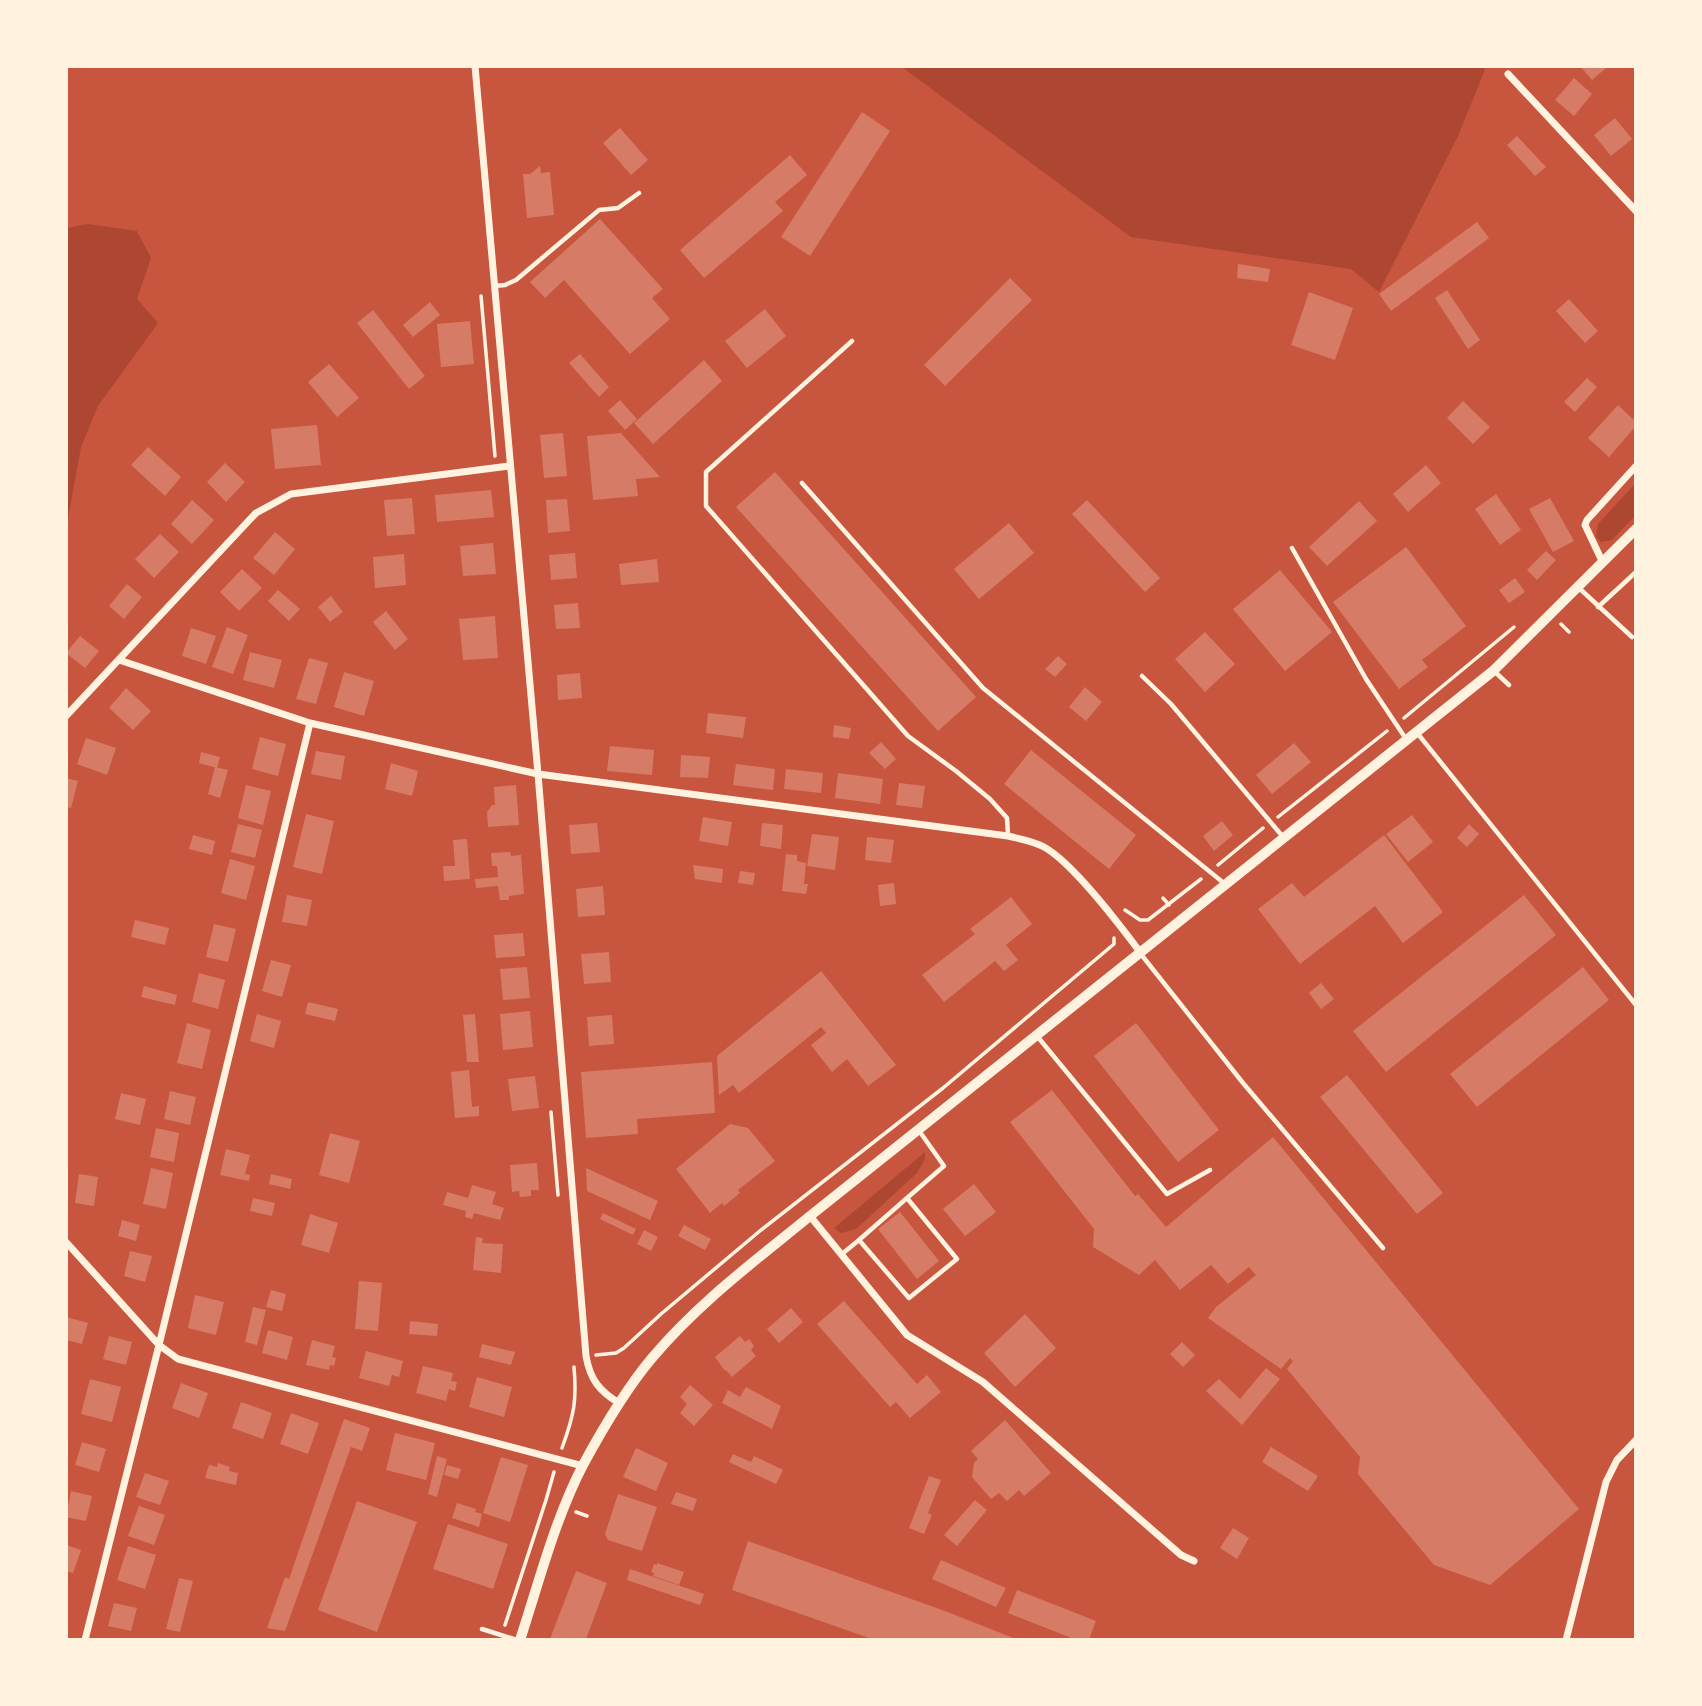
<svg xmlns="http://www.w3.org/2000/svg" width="1702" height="1706" font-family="'Noto Sans',sans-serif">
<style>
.green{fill:#ae4732}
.building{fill:#d67c66}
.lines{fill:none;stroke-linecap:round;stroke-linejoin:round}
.path{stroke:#fff3e0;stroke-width:3.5}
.service{stroke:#fff3e0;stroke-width:4.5}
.minor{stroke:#fff3e0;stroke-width:7}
.secondary{stroke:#fff3e0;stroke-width:10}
</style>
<rect width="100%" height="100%" fill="#c8553d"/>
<path class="green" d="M902 67H1486L1458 136 1379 292 1351 269 1131 237Z
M88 224 137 231 151 258 137 299 158 323 98 406 81 447 67 524V228Z
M1635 484V516L1612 540 1601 542 1596 537 1598 524Z
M925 1152V1159L917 1173 856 1229 841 1233 834 1228Z"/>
<path class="building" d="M1580 66H1605L1606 68 1592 80Z
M1574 78 1592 94 1574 116 1555 100Z
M862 112 890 131 810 256 781 237Z
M1615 118 1632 139 1611 156 1594 135Z
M620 128 648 160 631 175 603 143Z
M1517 136 1546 167 1535 176 1507 145Z
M790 155 807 175 775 202 783 211 704 278 680 250Z
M540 166 541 173 550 172 554 215 527 218 523 174H530Z
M600 219 663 289 652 298 670 319 630 354 564 280 545 298 530 282Z
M1477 222 1489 238 1391 311 1379 294Z
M1238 264 1270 269 1268 282 1237 278Z
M1010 278 1032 300 945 386 924 365Z
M1447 290 1480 340 1468 349 1435 298Z
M1309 292 1353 308 1335 360 1291 345Z
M1569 299 1598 331 1585 343 1556 311Z
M430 302 440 315 413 337 403 325Z
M765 309 786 336 747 368 725 341Z
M373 310 425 376 409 389 357 323Z
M470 321 474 364 441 367 437 324Z
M580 354 609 387 599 397 569 363Z
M704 360 722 381 653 444 634 423Z
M329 364 359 398 337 417 308 382Z
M1587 378 1597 387 1575 412 1564 402Z
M620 400 637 419 625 430 608 411Z
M1463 401 1490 427 1473 444 1447 418Z
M1618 405 1635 421V427L1609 457 1588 438Z
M317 425 321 465 275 469 271 429Z
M563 433 567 476 544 478 540 435Z
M621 433 660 477 636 479 638 496 593 500 587 436Z
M148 447 181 477 165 496 131 465Z
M225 463 245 482 226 502 207 482Z
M1426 465 1441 483 1408 512 1393 494Z
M775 472 976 697 938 731 736 507Z
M491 490 494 517 437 522 435 495Z
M1496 494 1521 530 1500 545 1475 509Z
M412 498 415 534 387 536 384 500Z
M1550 498 1574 541 1553 552 1529 509Z
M567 499 570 531 548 533 546 500Z
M192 500 214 520 192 544 171 524Z
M1087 500 1160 578 1145 592 1072 514Z
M1359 501 1377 521 1327 566 1309 547Z
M1009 523 1034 553 979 599 954 569Z
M275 532 295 549 274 575 253 558Z
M160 534 179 552 154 578 135 559Z
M493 543 496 574 463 576 460 546Z
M1406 547 1466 626 1422 660 1428 667 1399 689 1333 602Z
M1546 551 1556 560 1537 580 1527 570Z
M575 553 577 578 551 580 549 555Z
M404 554 406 585 375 588 373 557Z
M657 559 659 582 621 585 619 564Z
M242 569 262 588 239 611 220 592Z
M1280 570 1332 632 1285 671 1233 609Z
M1515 578 1525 592 1509 603 1499 590Z
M127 584 142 597 124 619 109 606Z
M278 590 300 609 289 621 268 601Z
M331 596 343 612 330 622 318 607Z
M578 603 580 628 556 629 554 605Z
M386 611 408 639 395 650 373 622Z
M495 616 498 658 463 660 459 619Z
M227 627 248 635 233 674 212 667Z
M191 628 216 636 206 664 182 656Z
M1205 632 1235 664 1205 692 1175 659Z
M80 636 99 651 85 668 66 653Z
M250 652 282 660 274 688 243 680Z
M1058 656 1067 664 1055 677 1045 669Z
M309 658 328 663 316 704 296 699Z
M344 672 374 681 364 716 334 707Z
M580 673 582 698 558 700 557 675Z
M1085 687 1102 702 1086 721 1069 707Z
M126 688 151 711 133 730 109 708Z
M708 713 746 717 743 738 706 733Z
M834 725 851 728 849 739 833 737Z
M260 737 286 744 278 776 252 769Z
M86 738 116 748 107 775 77 764Z
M881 742 896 759 885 769 869 753Z
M1294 743 1311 762 1272 794 1256 775Z
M610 746 654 750 652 775 607 771Z
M1031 750 1136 835 1109 869 1004 784Z
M316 751 345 756 341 780 311 774Z
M201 752 220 757 217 768 199 763Z
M681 755 710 757 708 778 680 777Z
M391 763 418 771 412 796 385 789Z
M736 764 775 769 773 790 733 785Z
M215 767 228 770 220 798 208 794Z
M786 769 823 773 821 793 784 789Z
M838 773 883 779 880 804 835 798Z
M66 778 78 781 71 808 66 807Z
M899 783 925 786 922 808 896 805Z
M246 785 271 791 263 825 238 818Z
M516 785 519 825 488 827 487 812 492 805H495L494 787Z
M306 814 334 821 322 874 293 867Z
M1412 815 1433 842 1408 862 1386 834Z
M703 817 732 822 728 846 699 841Z
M1222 821 1233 835 1214 851 1203 836Z
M597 823 600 852 571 854 569 825Z
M762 823 783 825 781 849 760 846Z
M238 824 262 830 255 858 231 852Z
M1469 824 1479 834 1467 847 1457 838Z
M812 834 839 837 835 870 807 866Z
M193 835 215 841 212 855 189 849Z
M1384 835 1443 912 1403 943 1375 906 1300 964 1258 909 1292 883 1304 897Z
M867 837 894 840 891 863 865 860Z
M467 839 470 879 444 881 443 866H455L453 840Z
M510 852 511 856 521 855 524 894 509 896V900H500L498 886 476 888 475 879 498 877 497 866H492L491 853Z
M786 854 797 855V861L806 863 804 884H808L806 894 782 891Z
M230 859 255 866 246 900 221 893Z
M693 865 723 869 722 883 695 879Z
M740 871 755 873 753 885 738 883Z
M894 883 896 904 880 906 878 885Z
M603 886 605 915 578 917 576 889Z
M287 895 312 900 307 926 282 922Z
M1524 895 1556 935 1386 1072 1353 1031Z
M1011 897 1032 924 1006 945 1018 960 1004 971 995 961 944 1002 922 975 975 934 970 929Z
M135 920 169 928 165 945 131 937Z
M214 924 236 929 228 962 206 957Z
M523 933 525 956 496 958 494 935Z
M609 952 611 982 584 984 581 954Z
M271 960 291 965 282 997 262 991Z
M527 967 530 998 503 1000 500 969Z
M1583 967 1609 1000 1477 1107 1450 1074Z
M821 971 896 1065 868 1086 847 1059 832 1072 811 1045 826 1033 821 1027 739 1093 733 1085 719 1095 717 1056Z
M199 973 225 980 218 1009 192 1002Z
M1321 983 1334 999 1321 1009 1309 993Z
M144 986 177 995 175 1005 141 997Z
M308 1002 338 1009 335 1021 305 1014Z
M530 1011 533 1047 503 1050 500 1014Z
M257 1014 281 1021 274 1048 250 1041Z
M475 1014 479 1062H467L463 1015Z
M612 1015 614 1044 589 1046 587 1017Z
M187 1023 211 1030 202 1069 177 1063Z
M1136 1023 1219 1130 1178 1162 1094 1056Z
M712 1062 715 1113 637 1119 638 1134 586 1138 581 1072Z
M469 1070 472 1107 479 1106V1116L455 1118 451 1072Z
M1347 1075 1443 1193 1417 1214 1320 1097Z
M535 1076 539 1108 512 1111 508 1079Z
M1052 1090 1135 1196 1138 1194 1166 1227 1273 1137 1579 1509 1490 1585 1434 1565 1358 1474 1360 1457 1287 1369 1293 1361 1290 1358 1281 1369 1208 1318 1216 1307 1256 1275 1249 1267 1228 1284 1211 1265 1180 1290 1155 1260 1139 1275 1093 1247 1094 1229 1010 1122Z
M170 1091 196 1097 190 1125 164 1119Z
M121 1093 146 1099 140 1125 115 1119Z
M730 1124 748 1128 775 1161 738 1190 740 1193 724 1206 722 1203 710 1213 676 1169Z
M156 1128 179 1133 174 1162 150 1157Z
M330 1133 360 1141 349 1183 319 1175Z
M226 1149 250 1155 245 1174 250 1175 249 1181 220 1175Z
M537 1163 539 1190H531V1196L520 1197 519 1191 512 1192 510 1165Z
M151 1168 173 1173 166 1209 143 1204Z
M586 1168 658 1201 650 1220 587 1191Z
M79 1174 98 1177 94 1206 75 1203Z
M271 1174 292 1179 290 1189 269 1184Z
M974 1184 996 1212 965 1236 943 1209Z
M472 1185 496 1192 492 1204 504 1208 500 1220 474 1213 472 1219 465 1217 466 1211 443 1205 447 1192 468 1198Z
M253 1198 275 1203 272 1216 250 1211Z
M900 1212 939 1261 917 1279 878 1229Z
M603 1213 636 1229 633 1235 600 1219Z
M310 1214 338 1223 329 1253 301 1245Z
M122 1220 140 1225 136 1241 118 1236Z
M684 1225 711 1239 705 1250 678 1236Z
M644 1230 658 1237 651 1251 637 1244Z
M476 1237 483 1238 482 1243 503 1244 501 1273 473 1270Z
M130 1251 152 1256 145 1282 124 1276Z
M359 1281 382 1283 378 1331 355 1329Z
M271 1290 286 1294 282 1311 266 1307Z
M195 1295 224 1302 216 1335 188 1328Z
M844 1301 917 1384 927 1375 941 1392 910 1418 896 1402 890 1407 817 1324Z
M253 1307 266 1310 257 1345 245 1342Z
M791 1308 803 1322 779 1343 767 1329Z
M1025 1314 1056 1348 1015 1387 984 1353Z
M66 1317 88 1323 82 1344 66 1340Z
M410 1321 438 1324 437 1336 409 1334Z
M268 1330 293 1337 287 1360 262 1353Z
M109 1336 132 1342 126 1365 103 1359Z
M740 1336 745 1342 749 1339 754 1346 751 1350 756 1356 732 1377 726 1370 725 1371 715 1357Z
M312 1340 335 1346 332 1357 336 1358 334 1366 330 1365 329 1370 306 1365Z
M1182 1342 1195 1355 1183 1367 1170 1354Z
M482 1344 515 1352 511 1365 479 1357Z
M366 1351 403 1361 399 1377 392 1375 389 1386 359 1378Z
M423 1366 453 1373 451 1381 457 1382 455 1391 449 1389 446 1401 416 1393Z
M1266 1368 1280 1379 1242 1425 1206 1391 1219 1379 1240 1399Z
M477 1377 512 1387 504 1417 469 1407Z
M90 1379 121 1387 112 1422 81 1414Z
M181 1383 208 1393 199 1418 172 1408Z
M690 1385 713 1405 694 1426 680 1413 687 1404 680 1397Z
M746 1387 781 1406 772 1429 722 1403 728 1390 740 1397Z
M241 1402 272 1413 263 1439 232 1428Z
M291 1413 319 1423 308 1454 280 1444Z
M344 1419 370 1428 362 1451 351 1447 285 1631 267 1628 285 1577 289 1579Z
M1005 1420 1051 1473 1024 1496 1019 1490 1007 1501 999 1493 991 1499 972 1477 974 1463 978 1459 971 1451Z
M395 1433 435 1443 426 1480 386 1470Z
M82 1442 106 1449 99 1472 75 1465Z
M1271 1447 1318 1476 1308 1491 1262 1462Z
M636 1448 668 1463 656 1491 623 1477Z
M733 1454 751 1462 754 1456 783 1470 776 1484 729 1462Z
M437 1456 447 1459 437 1497 428 1494Z
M501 1457 528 1465 510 1522 483 1513Z
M218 1463 230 1467 229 1471 238 1473 236 1485 205 1478 209 1465 217 1467Z
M447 1465 461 1469 458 1479 444 1475Z
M145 1473 169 1481 160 1505 136 1497Z
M929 1476 941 1480 928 1513 932 1515 924 1534 909 1528Z
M71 1491 92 1496 86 1521 66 1517Z
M676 1492 697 1499 693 1511 671 1504Z
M618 1494 657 1507 642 1551 608 1540 605 1534Z
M975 1500 987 1510 957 1546 944 1535Z
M357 1501 417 1522 377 1632 318 1610Z
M457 1503 476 1509 475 1512 482 1514 479 1527 452 1518Z
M139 1506 165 1515 154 1545 128 1536Z
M448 1524 508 1544 493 1589 433 1569Z
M1233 1528 1249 1538 1237 1559 1220 1548Z
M748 1541 945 1611 1016 1639H872L732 1590Z
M66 1545 81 1550 73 1573 66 1571Z
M128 1546 156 1555 145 1589 117 1580Z
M941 1560 1006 1588 996 1607 932 1579Z
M657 1563 684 1572 679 1585 653 1576 654 1573 651 1572 654 1564 657 1565Z
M630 1569 704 1594 700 1605 627 1580Z
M576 1571 607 1583 586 1639H550Z
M179 1578 193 1581 180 1632 166 1629Z
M1017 1590 1096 1621 1089 1639H1074L1008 1613Z
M114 1603 137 1608 131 1631 108 1626Z"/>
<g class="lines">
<path class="path" d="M481 296 495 456
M1561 624 1569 632
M1404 718 1514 627
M1278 817 1387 731
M1218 865 1263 828
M1163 898 1169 905
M1125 910 1140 920H1148L1201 879
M551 1112 558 1195
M596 1355 616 1353 624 1348 661 1314 761 1230 943 1088 1114 944V938
M562 1448C574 1415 577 1401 574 1367
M546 1500 554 1472
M576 1512 587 1516
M505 1625 546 1500"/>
<path class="service" d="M494 286 505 285 516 280 599 210 618 208 639 193
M852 341 706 472V506L908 736 956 771 990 799 1007 818 1008 835
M802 483 983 688 1225 884
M1292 548 1366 679 1406 739
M1579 588 1632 637
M1598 607 1636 572
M1494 671 1509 685
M1142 676 1171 704 1284 838
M1418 734 1636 1005
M1140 953 1243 1083 1383 1248
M1037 1036 1167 1194 1210 1170
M859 1240 907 1198
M842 1254 859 1240 909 1298 957 1259 907 1198 944 1166 920 1132
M482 1629 517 1640"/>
<path class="minor" d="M475 66 538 774 586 1356C590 1379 599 1391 619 1403
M1508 74 1636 211
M1603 563 1585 525 1587 520 1636 466
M119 660 310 723 538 774 1008 836C1020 839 1033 841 1044 847 1073 863 1119 924 1140 952
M66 716 256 513 291 494 509 466
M810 1216 907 1335 983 1382 1181 1555 1194 1561
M66 1242 159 1345 178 1359 583 1466
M85 1640 159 1345 310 723
M1566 1640 1606 1482 1617 1460 1636 1440"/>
<path class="secondary" d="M520 1640C539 1582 555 1519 583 1465 603 1428 625 1390 652 1358 698 1303 755 1261 810 1216L1493 671 1636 529"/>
</g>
<rect width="1702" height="1706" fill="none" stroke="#fff3e0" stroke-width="136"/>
</svg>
